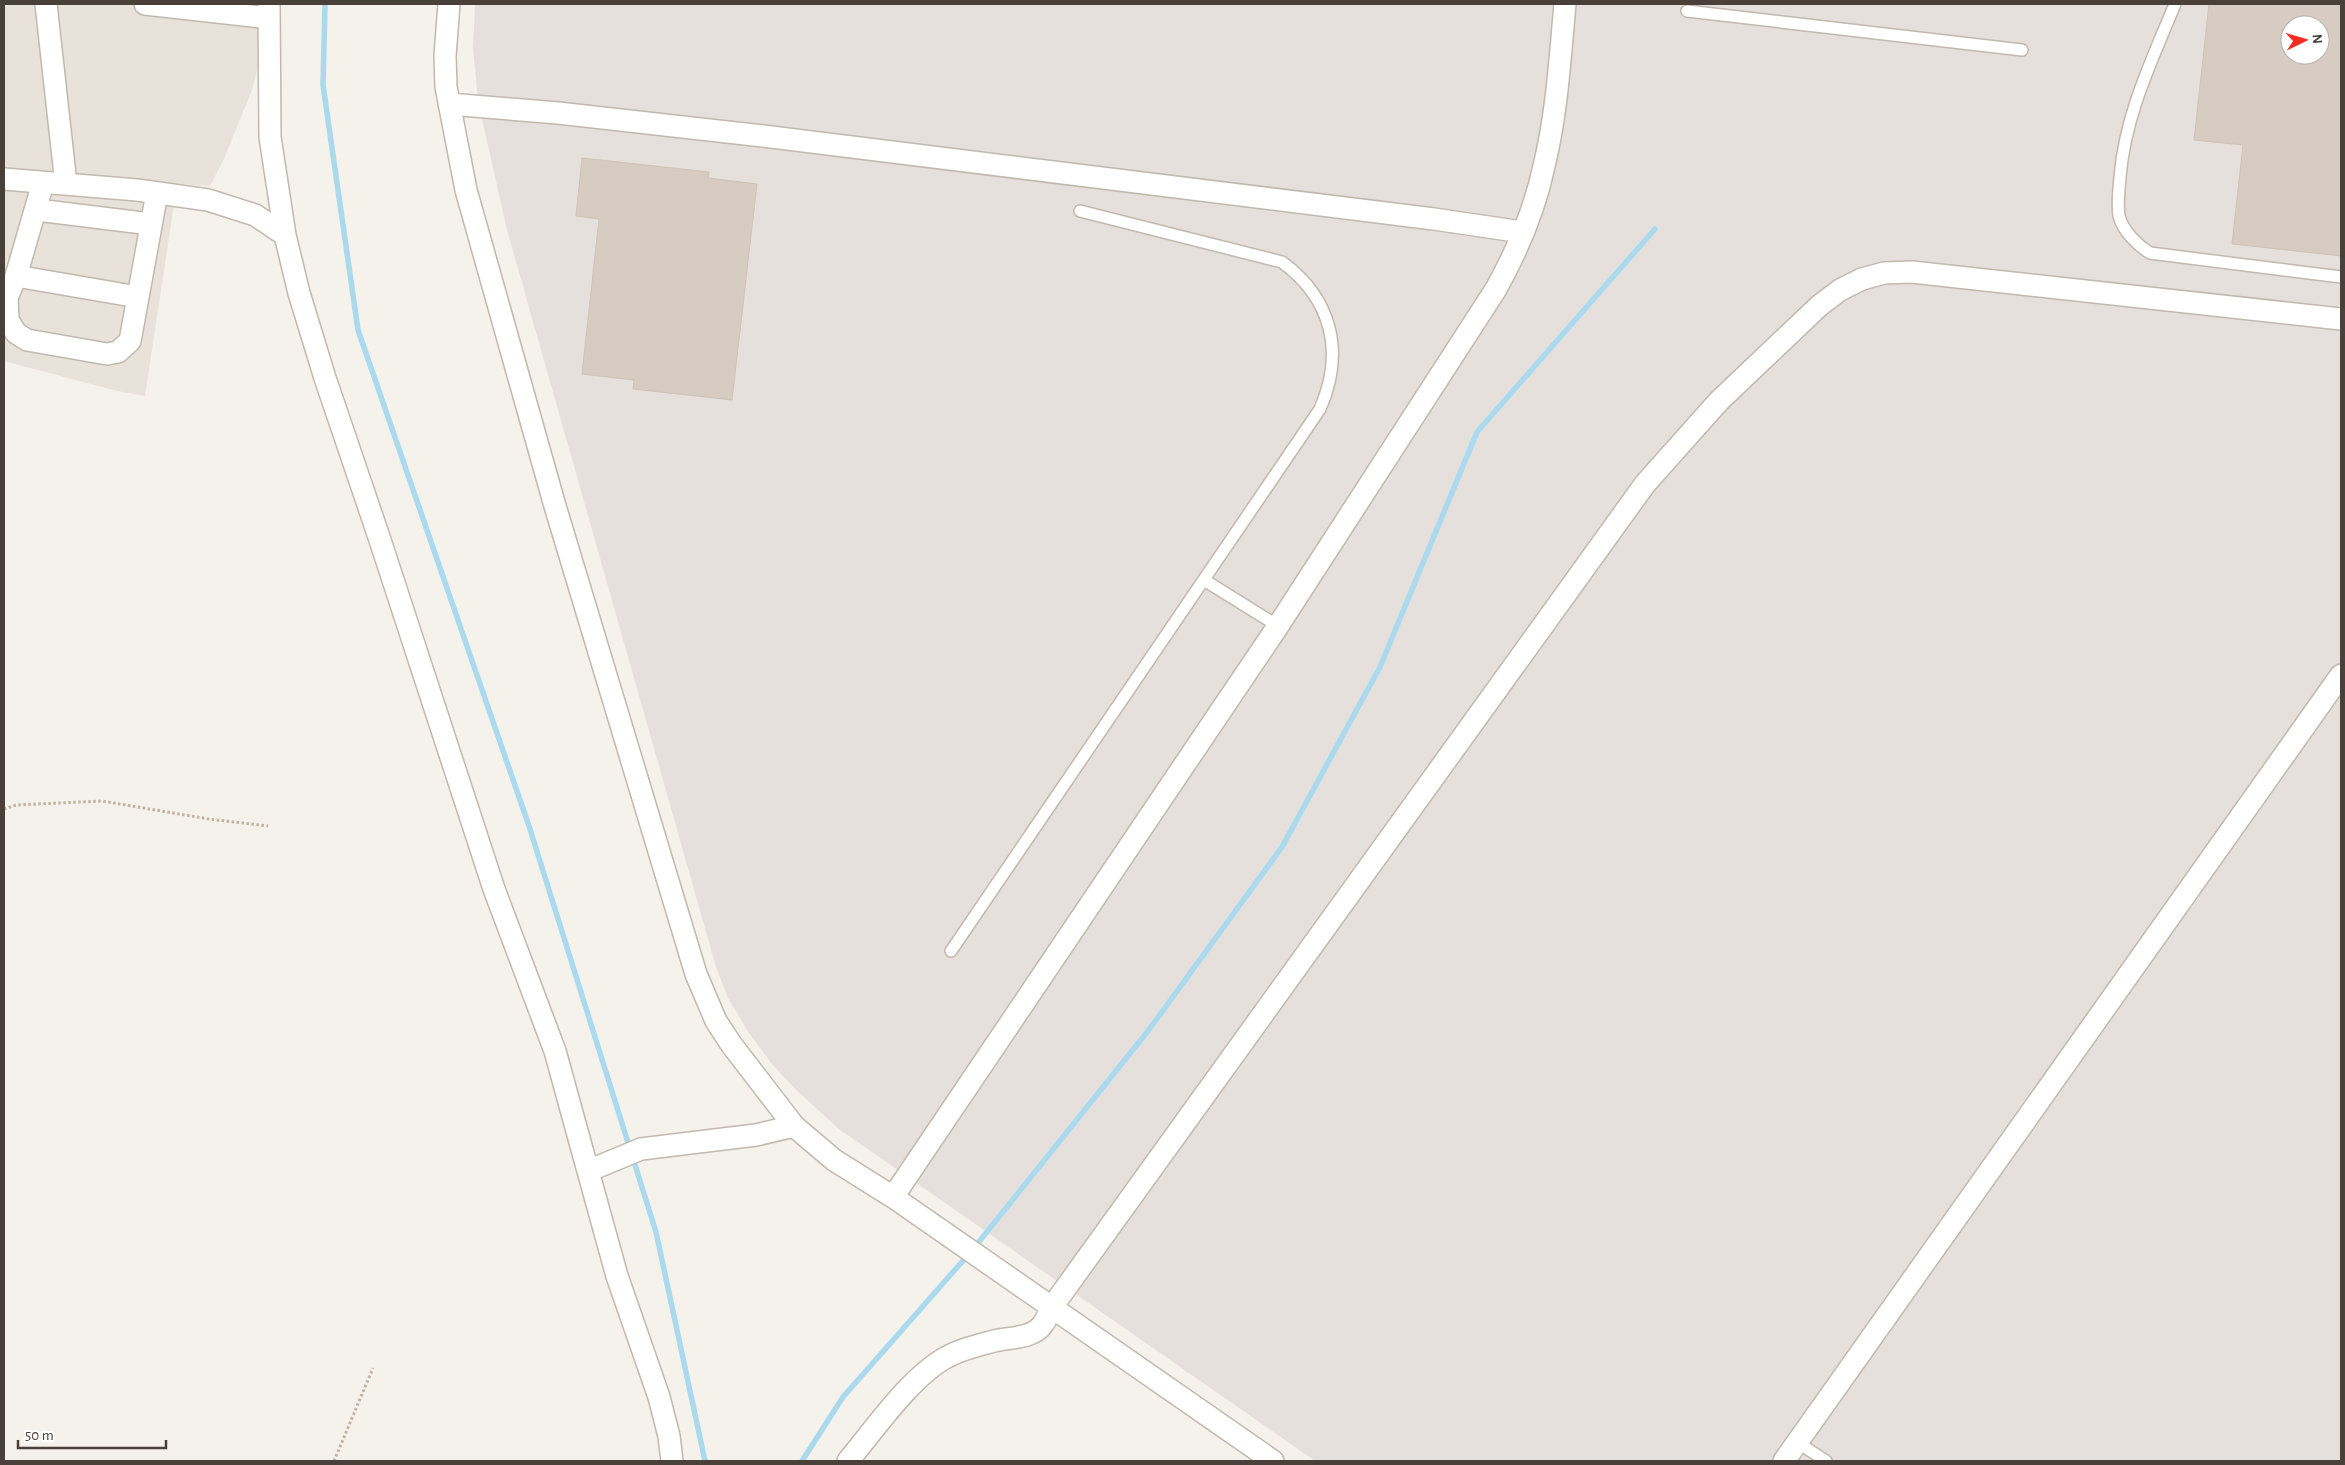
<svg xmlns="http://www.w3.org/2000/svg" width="2345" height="1465" font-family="'Alegreya Sans',sans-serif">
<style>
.residential{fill:#e9e2da}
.industrial{fill:#e5e0dc;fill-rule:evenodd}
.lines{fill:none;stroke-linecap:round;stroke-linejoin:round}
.stream{stroke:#abdaef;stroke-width:5.5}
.building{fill:#d6ccc1;stroke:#d1c3b4;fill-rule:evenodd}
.lane-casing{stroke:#c1b8ae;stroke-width:14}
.street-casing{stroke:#c1b8ae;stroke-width:24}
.path{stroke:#c2b29f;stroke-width:3;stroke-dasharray:2.5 2.5;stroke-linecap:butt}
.lane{stroke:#fff;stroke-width:11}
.street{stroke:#fff;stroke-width:21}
</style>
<rect width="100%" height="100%" fill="#f5f1eb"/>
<path class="residential" d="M4 4H266L260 59 252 90 223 161 210 186 177 184 145 396 117 391 4 361Z"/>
<path class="industrial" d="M475 4H2341V1461H1315L839 1129 794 1088 772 1064 749 1033 728 998 716 967 507 230 478 101 473 48ZM2290 25H2320V55H2290Z"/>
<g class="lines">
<path class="stream" d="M325 4 323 85 358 330 529 826 656 1232 705 1461
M974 1248 1148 1031 1282 847 1380 667 1477 432 1655 229
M802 1461 843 1397 968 1255"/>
</g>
<path class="building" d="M2209 4H2341V256L2232 244 2243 145 2194 140ZM2290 25H2320V55H2290Z
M582 158 709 172 708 178 757 184 732 400 633 389 634 380 582 374 599 219 576 216Z"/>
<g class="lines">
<g class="lane-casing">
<path id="lane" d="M2175 4C2152 60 2125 115 2120 177 2119 190 2117 203 2119 216 2123 231 2137 245 2150 253L2341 277
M1687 11 2022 50
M1204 580 1278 626
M951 951 1320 409C1345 352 1332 299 1282 262L1080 211
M1797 1442 1826 1461"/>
</g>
<g class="street-casing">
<path id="street" d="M46 4 66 184
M145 4 269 18
M269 4 270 137 285 235 299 293 325 378 379 537 494 889 555 1051 588 1171
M449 4 445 56 446 87 466 190 555 506 696 974 716 1021 731 1044 794 1126 834 1160 893 1197 1273 1461
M449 104 558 113 763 136 1434 219 1522 232
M4 179 137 190 208 200 255 215 285 235
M43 183 16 276 7 298 8 320 16 333 27 340 107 354 118 352 130 341 157 193
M37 210 151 224
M16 276 138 297
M893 1197 1278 626 1496 289C1517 251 1535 209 1544 166 1557 113 1560 58 1565 4
M672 1461 669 1436 659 1397 617 1276 588 1171 641 1149 756 1135 794 1126
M848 1461C874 1430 911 1376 947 1357 961 1349 979 1345 994 1341 1010 1337 1033 1339 1043 1324 1047 1319 1049 1312 1052 1307L1645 484 1719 401 1819 306 1840 290 1862 279 1884 273 1912 272 2341 319
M1784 1461 2341 675"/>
</g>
<path class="path" d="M4 809 16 805 102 801 209 819 268 826
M334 1461 373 1368"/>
<use href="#lane" class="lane"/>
<use href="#street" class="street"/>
</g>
<rect width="2345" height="1465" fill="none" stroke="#494139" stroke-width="10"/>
<g transform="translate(2305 40) rotate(85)"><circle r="24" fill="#ffffff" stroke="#b6b3b0"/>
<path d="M0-4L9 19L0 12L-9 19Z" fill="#f32d24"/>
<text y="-8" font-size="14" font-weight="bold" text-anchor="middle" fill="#494139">N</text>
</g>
<path d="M18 1440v8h148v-8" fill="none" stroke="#494139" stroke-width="2.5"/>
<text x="25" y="1440" font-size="15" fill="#494139" stroke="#ffffff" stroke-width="4" paint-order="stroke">50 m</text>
</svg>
